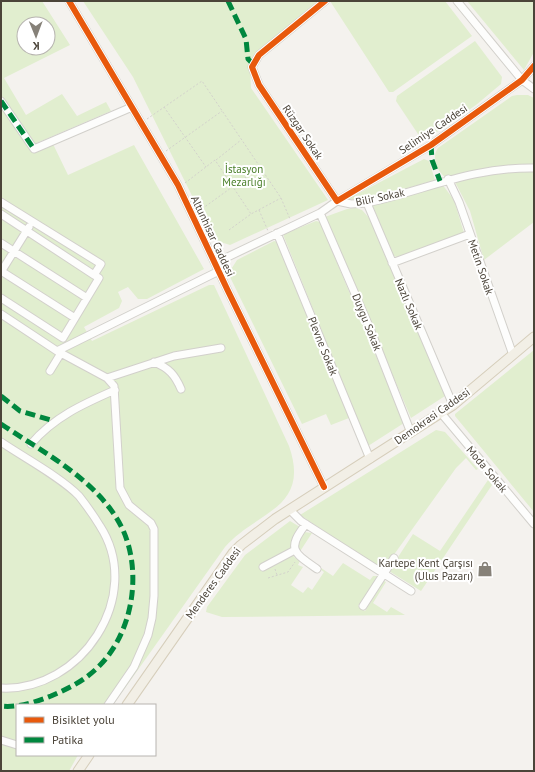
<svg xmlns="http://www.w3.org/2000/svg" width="535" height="772" font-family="'PT Sans',sans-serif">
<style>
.green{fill:#e1eecf;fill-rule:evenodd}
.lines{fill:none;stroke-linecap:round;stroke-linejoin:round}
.minor-casing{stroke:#d2d0cb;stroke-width:9}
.major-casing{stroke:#d6cebb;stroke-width:11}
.path{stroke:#d3d2cc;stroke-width:1;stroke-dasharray:2 2;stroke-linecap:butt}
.minor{stroke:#fdfdfc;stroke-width:7}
.major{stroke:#f2efe6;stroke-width:9}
.quiet{stroke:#00873e;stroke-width:5;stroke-dasharray:10 5;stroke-linecap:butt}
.cycleway-casing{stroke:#fff;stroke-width:8}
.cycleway{stroke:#e8590c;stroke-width:6}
.labels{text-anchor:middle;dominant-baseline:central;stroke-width:4;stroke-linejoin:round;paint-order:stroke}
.street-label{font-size:11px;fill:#4b4439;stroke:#fff}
.park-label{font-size:11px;fill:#4a7f2a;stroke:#fff}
.poi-label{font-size:11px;fill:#4b4439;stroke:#fff;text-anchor:end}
</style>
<rect width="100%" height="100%" fill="#f4f2ee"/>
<path class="green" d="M1 1H42L70 45 4 78 26 115 62 94 77 116 106 102 111 111 32 145 53 144 68 175 134 145 204 269 147 299H138L128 287 118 292 122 301 119 308 84 327 92 341 209 285H214L289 446C311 509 256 511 225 547L113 705H17V755H78L69 771H1ZM24 24H48V48H24Z
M83 1H321L250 64 251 88 328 200 230 245 214 240 133 77Z
M330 1H445L472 36 393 92H389Z
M467 1H534V52L524 70Z
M475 41 502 77 501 84 476 105 425 140H422L396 101 397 96Z
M517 95H528L534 98V166L490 167 445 177C437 171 431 157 438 148L512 96Z
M424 159 429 161 435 180 377 197 346 200Z
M519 171H534V222L484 260 470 211 455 182 485 175Z
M442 184 454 200 464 233 405 255 396 257 393 255 372 204 389 202Z
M356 208 362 210 371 220 445 396 411 418 325 217 347 209Z
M316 221 320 222 404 423 368 446 284 237V234Z
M274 241 278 242 349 418 331 425 326 414 302 424 230 277V271L237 260Z
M534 350V512L455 416V414Z
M436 430 445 432 478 469 476 470 466 458 456 468 383 570 300 515Z
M488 480 492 485 421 591 389 571 413 534 440 551Z
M290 521 300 527C293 537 289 545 294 557L300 561 298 565 303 567 291 585 303 593 308 587 312 590 324 572 298 554 299 541 304 532 312 533 299 553 333 576 343 563 370 580 373 576H378L358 606 365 611 384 581 386 582 373 603 387 612 391 607 405 615 222 617 206 612 207 607 245 555Z"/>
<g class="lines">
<g class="minor-casing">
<path id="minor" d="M69 1 178 185 228 291 324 487
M325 1 259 55 252 67 259 85 337 201 431 145 522 80 534 66
M457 1 522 80 534 89
M1 101 34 149 132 107
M448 179 459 202 513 355
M1 202 101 264 94 275 1 214
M367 203 453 405
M320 213 369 326 411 433
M277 233 370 459
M1 243 87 298
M215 263 320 213 337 201 351 204 367 203C426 190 471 167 534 168
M392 263 470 234
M1 271 75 318
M1 272 29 227
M1 298 63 338 99 278 94 275
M1 314 57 351 219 271
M57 351 107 378 114 386 120 488 129 505 151 523 154 529V596L152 618 148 635 134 667 108 705
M154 362C169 368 175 375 181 389
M50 371 61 353
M107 378 174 356 221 348
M441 413 534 524
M1 442C23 457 62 478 79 496 86 505 94 516 100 526 145 596 81 692 1 688
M31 444C54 417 83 404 115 390
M290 510 301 521 411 591
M306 524C286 549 294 553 317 569
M263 567 295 550
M363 606 394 558
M1 740 17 745"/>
</g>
<g class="major-casing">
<path id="major" d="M127 705 233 553 241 545 275 519 453 405 534 337
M78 771 89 755"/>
</g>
<path class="path" d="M164 107 206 167
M147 119 202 81 281 198 290 219
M166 151 222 111
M216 160 241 140
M185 183 215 160 251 214
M259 210 268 231
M199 211 260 167
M229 230 251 214 281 198
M275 569 277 575
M268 578 288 572 295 562"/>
<use href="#minor" class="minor"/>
<use href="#major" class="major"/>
<path class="quiet" d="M228 1 246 39 248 59 253 64
M1 101 34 149
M431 145 432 160 440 181
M1 396 20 411 54 421
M1 424C44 453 100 481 123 530 143 575 132 637 95 670 82 682 67 689 51 696 36 702 17 708 1 706"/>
<g class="cycleway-casing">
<path id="cycleway" d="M69 1 178 185 228 291 324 487
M325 1 259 55 252 67 259 85 337 201 431 145 522 80 534 66"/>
</g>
<use href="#cycleway" class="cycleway"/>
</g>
<defs>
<g id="shop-bare" transform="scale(1.2)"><path d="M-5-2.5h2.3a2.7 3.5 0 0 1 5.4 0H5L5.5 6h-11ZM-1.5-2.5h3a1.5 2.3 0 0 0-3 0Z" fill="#868178" stroke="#fff" stroke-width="2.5" paint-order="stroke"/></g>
</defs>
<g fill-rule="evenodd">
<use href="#shop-bare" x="485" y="569"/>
</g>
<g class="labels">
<g class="street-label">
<text transform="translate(433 129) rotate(-34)">Selimiye Caddesi</text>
<text transform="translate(303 132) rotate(56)">Rüzgar Sokak</text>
<text transform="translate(380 197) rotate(-12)">Bilir Sokak</text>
<text transform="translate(213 236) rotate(65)">Altunhisar Caddesi</text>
<text transform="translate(481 267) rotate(71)">Metin Sokak</text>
<text transform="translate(409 304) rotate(67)">Nazlı Sokak</text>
<text transform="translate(367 322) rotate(68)">Duygu Sokak</text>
<text transform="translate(323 346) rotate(68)">Plevne Sokak</text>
<text transform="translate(432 416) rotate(-35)">Demokrasi Caddesi</text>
<text transform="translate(487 469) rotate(50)">Moda Sokak</text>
<text transform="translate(213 583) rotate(-54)">Menderes Caddesi</text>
</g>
<g class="park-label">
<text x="244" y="169">İstasyon<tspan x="244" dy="13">Mezarlığı</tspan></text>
</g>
<g class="poi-label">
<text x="473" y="563">Kartepe Kent Çarşısı<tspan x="473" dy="13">(Ulus Pazarı)</tspan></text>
</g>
</g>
<rect width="535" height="772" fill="none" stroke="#4b4439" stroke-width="4"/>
<rect x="16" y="704" width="140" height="52" fill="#ffffff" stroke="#b7b4b0"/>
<rect x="24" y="717" width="20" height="6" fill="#e8590c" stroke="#b7b4b0"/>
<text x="52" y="724" font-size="12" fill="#4b4439">Bisiklet yolu</text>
<rect x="24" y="737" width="20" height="6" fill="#00873e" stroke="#b7b4b0"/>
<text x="52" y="744" font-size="12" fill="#4b4439">Patika</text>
<g transform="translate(36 36) rotate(179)"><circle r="19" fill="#ffffff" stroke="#b7b4b0"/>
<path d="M0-3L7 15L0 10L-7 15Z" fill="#868178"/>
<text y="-6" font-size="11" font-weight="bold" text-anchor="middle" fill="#4b4439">K</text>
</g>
</svg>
